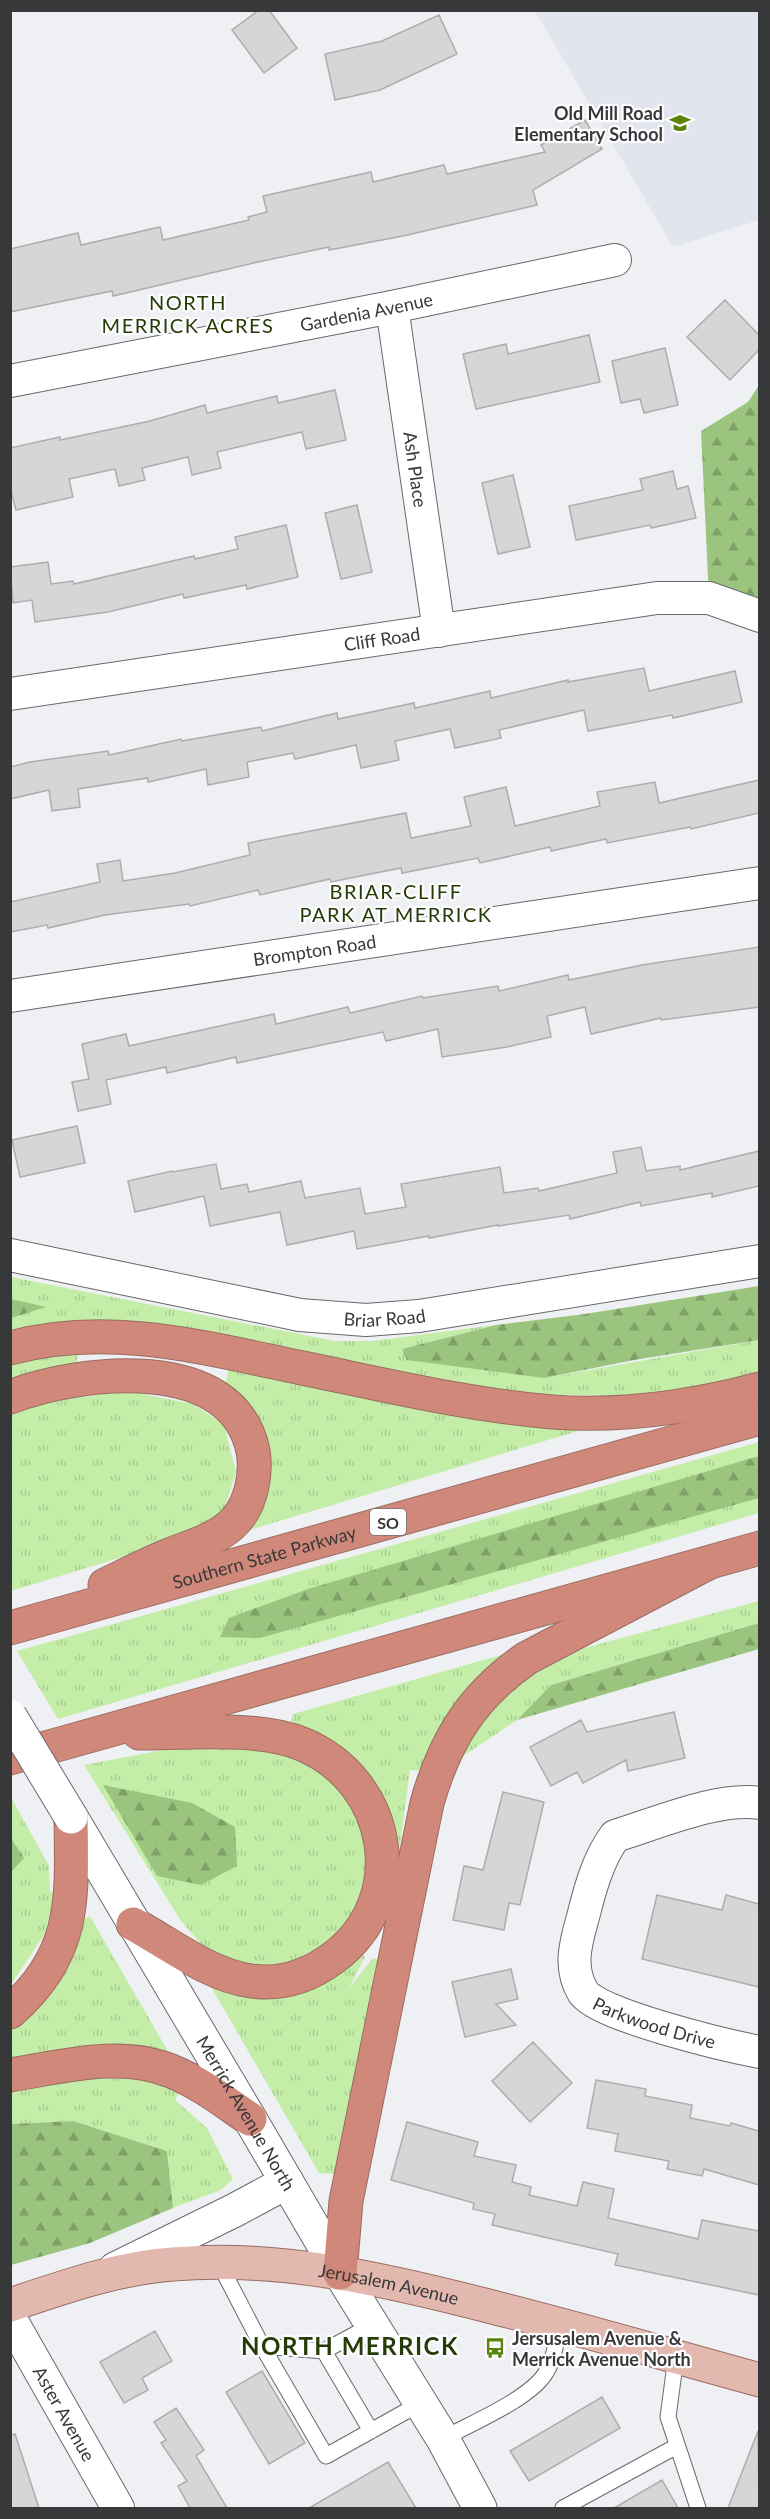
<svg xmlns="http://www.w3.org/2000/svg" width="770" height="2519" font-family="Lato,sans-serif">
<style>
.built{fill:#e2e4ee}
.grass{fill:url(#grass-tufts)}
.forest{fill:url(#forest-firs)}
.building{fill:#d8d5d7;stroke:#afacad;stroke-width:1.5}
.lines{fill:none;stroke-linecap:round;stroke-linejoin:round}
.lane-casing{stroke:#68696b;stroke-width:17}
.street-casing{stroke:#68696b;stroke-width:34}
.secondary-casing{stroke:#68696b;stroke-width:35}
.primary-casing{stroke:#9a6c63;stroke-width:35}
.highway-casing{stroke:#9a6c63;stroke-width:35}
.lane{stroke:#fff;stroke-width:15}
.street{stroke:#fff;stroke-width:32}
.secondary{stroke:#fff;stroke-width:33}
.primary{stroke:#e3b8af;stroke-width:33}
.highway{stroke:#d0887a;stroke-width:33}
.secondary-bridge-casing{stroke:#68696b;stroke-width:35;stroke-linecap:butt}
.secondary-bridge{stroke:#fff;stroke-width:33}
.labels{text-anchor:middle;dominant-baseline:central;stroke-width:4.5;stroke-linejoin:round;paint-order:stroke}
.shield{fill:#fdfdff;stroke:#727374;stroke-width:1.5}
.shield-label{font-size:16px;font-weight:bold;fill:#373839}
.poi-label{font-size:18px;font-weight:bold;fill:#373839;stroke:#fdfdff;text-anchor:end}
.street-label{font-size:18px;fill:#373839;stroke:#fdfdff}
.neighbourhood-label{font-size:20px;letter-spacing:1.5px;fill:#273b06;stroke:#fdfdff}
.district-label{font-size:24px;font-weight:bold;letter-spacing:1.5px;fill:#273b06;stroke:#fdfdff}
</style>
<defs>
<pattern id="grass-tufts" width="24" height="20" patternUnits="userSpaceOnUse" patternTransform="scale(1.5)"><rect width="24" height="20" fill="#c4eea8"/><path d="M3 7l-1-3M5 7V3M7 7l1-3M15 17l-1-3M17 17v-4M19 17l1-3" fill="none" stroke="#a9cd91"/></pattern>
<pattern id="forest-firs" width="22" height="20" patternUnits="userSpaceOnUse" patternTransform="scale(1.5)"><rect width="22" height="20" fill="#9bc57e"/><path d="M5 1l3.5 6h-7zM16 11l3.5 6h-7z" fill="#7fa168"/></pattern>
</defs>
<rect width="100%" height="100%" fill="#eff0f3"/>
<path class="built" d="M535 11H759V220L673 247Z"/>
<path class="grass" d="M11 1277 335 1341H371L496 1325 402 1349 544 1378 759 1340 760 1373 731 1381 629 1396 520 1394 132 1321 59 1323 11 1336Z
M81 1350 74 1368 11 1382V1360Z
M229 1367 588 1428 243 1532 259 1501 225 1387Z
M127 1391 193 1404 224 1425 236 1472 223 1514 191 1536 11 1591V1415L49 1401Z
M759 1442V1513L58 1719 17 1651Z
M759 1601V1623L551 1685 517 1720 451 1764 490 1700 540 1660Z
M501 1655 504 1662 424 1771 410 1770 398 1860 391 1857 290 1727 293 1714Z
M261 1747 326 1769 362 1814 370 1860 355 1913 325 1949 277 1967 223 1962 216 1959 215 1951 201 1944 181 1921 84 1765 173 1748Z
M10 1795 49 1866 50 1891 56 1894 44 1935 11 1985Z
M90 1916 173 2060 11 2063V2025L79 1921Z
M358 1951 365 1957 349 1988 373 1958 383 1961 337 2174 319 2173 207 1980Z
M96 2078 141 2079 180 2091 175 2100 207 2128 233 2179 221 2190 173 2208 167 2151 73 2121 11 2124V2089Z"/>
<path class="forest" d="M759 385V616L709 598 701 431 748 402Z
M759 1286V1340L634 1360 544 1378 407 1360 402 1349 496 1325 585 1314Z
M11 1299 46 1307 11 1318Z
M759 1456V1498L260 1638 220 1637 229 1618 308 1589Z
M759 1623V1649L517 1720 551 1685Z
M103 1785 192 1803 235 1827 237 1866 201 1885 157 1876Z
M11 1838 24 1858 11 1872H10Z
M73 2121 167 2151 173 2208 90 2243 11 2265V2124Z"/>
<path class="building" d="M259 10H269L297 48 264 73 232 30Z
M439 15 457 54 380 90 335 100 325 54 382 41Z
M585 120 602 149 533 190 537 205 403 236 329 250V247L258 262 113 296 112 291 10 312V249L78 233 81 245 160 227 163 240 249 220 248 217 267 212 263 196 371 172 373 182 444 165 447 174 545 152 541 145Z
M725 300 759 335V350L730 380 687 337Z
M589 335 600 382 476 409 463 354 506 344 508 354Z
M665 348 678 405 644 413 640 399 621 403 612 361Z
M335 390 346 440 306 449 302 432 217 452 221 468 192 475 188 457 142 468 145 480 119 486 115 469 69 479 73 497 16 510 10 488V448L60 437V440L150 421 205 405 207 413 277 396 278 403Z
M673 471 677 489 688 486 696 518 651 528 650 525 576 540 569 506 643 490 640 479Z
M513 475 530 547 498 554 482 483Z
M357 505 372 572 341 579 325 513Z
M286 525 298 577 247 589 246 585 184 598 183 594 108 612 35 622 32 600 13 603 10 567 48 562 51 584 73 581 74 584 194 556 195 559 238 549 235 537Z
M644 668 649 691 735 671 742 702 673 718 672 715 588 731 584 710 499 730 501 738 455 748 450 729 395 741 399 760 361 768 356 745 295 759 293 753 247 762 249 777 208 785 206 769 148 782V778L78 789 80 807 52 811 49 790 10 799V767L30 762 108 751 109 755 181 739 182 741 261 727 262 731 337 713 338 719 414 703 415 708 490 691 491 698 568 680V682Z
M759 780V813L691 829 690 827 607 843 606 839 551 851 550 847 480 863 478 858 402 873 401 868 331 882 330 879 260 895 258 890 190 906 189 904 105 915 48 928 47 925 10 932V902L100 882 97 864 120 860 123 881 175 873 250 855 248 843 406 813 411 838 471 826 464 797 506 787 515 826 600 806 597 792 655 782 659 803Z
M759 947V1007L661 1020V1018L591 1034 585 1007 547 1016 551 1037 507 1047 442 1057 438 1029 386 1041 383 1032 237 1063 236 1057 167 1073 166 1067 106 1080 111 1104 78 1111 72 1082 89 1079 82 1044 126 1034 129 1046 274 1014 276 1024 348 1007 350 1013 422 996 423 998 498 986 499 991 568 975 569 980 642 965Z
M77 1126 85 1163 20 1177 12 1140Z
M641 1147 646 1171 680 1166V1170L759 1151V1186L712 1197V1193L641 1206 640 1202 570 1219 569 1215 498 1226V1225L429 1238V1236L357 1249 354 1231 287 1245 280 1212 210 1226 204 1196 135 1212 128 1181 172 1171 173 1172 216 1164 221 1189 247 1184 249 1192 301 1181 305 1198 360 1188 365 1214 406 1207 401 1184 500 1167 504 1193 538 1188 539 1191 617 1173 613 1152Z
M674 1712 685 1758 628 1771 626 1760 583 1783 577 1772 551 1786 530 1747 581 1720 587 1732Z
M503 1792 544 1802 520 1905 509 1903 504 1930 453 1920 464 1866 483 1870Z
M657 1895 722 1910 726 1895 759 1904V1987L642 1959Z
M511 1969 518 1999 496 2004 516 2025 465 2037 452 1982Z
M533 2042 572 2083 530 2122 492 2081Z
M596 2080 646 2089 645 2096 692 2105 690 2118 730 2126 731 2123 759 2131V2185L704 2169 702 2176 667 2169 669 2161 615 2151 618 2134 587 2128Z
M407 2122 478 2142 474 2156 516 2165 512 2182 531 2187 529 2195 577 2206 583 2182 614 2189 608 2218 698 2239 702 2220 759 2231V2295L615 2265 618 2254 492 2225 495 2214 473 2209 474 2203 391 2180Z
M155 2331 172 2361 142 2378 148 2390 124 2403 100 2362Z
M262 2371 305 2443 269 2464 226 2392Z
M602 2397 620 2428 529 2481 510 2451Z
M176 2408 204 2450 196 2456 227 2508H190L178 2486 187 2481 161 2443 166 2440 154 2422Z
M758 2431 759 2508H728Z
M15 2434 39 2508H10V2435Z
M388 2462 416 2508H309Z
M662 2480 678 2508H614Z"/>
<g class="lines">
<g class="lane-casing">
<path id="lane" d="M219 2263 262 2346 326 2456 421 2403
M262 2346 324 2351 371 2431
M324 2351 372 2325
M676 2357 668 2417 698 2508
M443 2439C471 2423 528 2400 545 2374 555 2359 556 2340 560 2324
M563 2508 677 2446"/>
</g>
<g class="street-casing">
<g id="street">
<path id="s1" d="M392 307 439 631"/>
<path id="s2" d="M10 381 392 307 615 260"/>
<path id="s3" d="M10 694 657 598H709L760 616"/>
<path id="s4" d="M10 996 760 883"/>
<path id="s5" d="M10 1255 300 1315 366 1320 419 1316 760 1261"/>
<path id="s6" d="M760 1803C719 1796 655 1824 615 1836 598 1859 590 1889 583 1917 576 1942 568 1967 583 1992 597 2015 728 2046 760 2052"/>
<path id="s7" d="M10 2318 118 2508"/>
</g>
</g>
<g class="secondary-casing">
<g id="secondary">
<path id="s8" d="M71 1817 250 2119 340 2273 443 2439 480 2508"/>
<path d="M115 2269 235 2210 287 2182"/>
</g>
</g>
<g class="primary-casing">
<g id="primary">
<path id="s9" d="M10 2305C64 2287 117 2268 173 2264 282 2255 392 2281 496 2308 584 2330 672 2356 760 2380"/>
</g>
</g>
<g class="highway-casing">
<g id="highway">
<path d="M10 1348C108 1321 205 1348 302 1368 385 1385 468 1405 552 1412 621 1417 693 1407 760 1389"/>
<path d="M10 1397C80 1370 233 1352 253 1451 257 1474 251 1503 236 1520 218 1540 191 1546 167 1556 146 1565 126 1575 105 1585"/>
<path id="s10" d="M10 1628 760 1418"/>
<path d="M10 1758 760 1548"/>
<path d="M133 1924C170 1944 209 1975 251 1981 281 1985 309 1976 333 1958 412 1900 392 1781 302 1744 259 1726 186 1733 139 1733"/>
<path d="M10 2012C77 1954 72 1898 71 1817"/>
<path d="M10 2075C61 2067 121 2050 171 2071 199 2082 225 2102 250 2119"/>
<path d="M340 2273 346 2201 427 1803C445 1740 472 1696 527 1658L708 1563"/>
</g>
</g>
<use href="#lane" class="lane"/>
<use href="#street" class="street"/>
<use href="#secondary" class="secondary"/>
<use href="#primary" class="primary"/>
<use href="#highway" class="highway"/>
<g class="secondary-bridge-casing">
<path id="secondary-bridge" d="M10 1716 71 1817"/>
</g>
<use href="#secondary-bridge" class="secondary-bridge"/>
</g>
<defs>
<g id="school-bare" transform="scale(1.62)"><path d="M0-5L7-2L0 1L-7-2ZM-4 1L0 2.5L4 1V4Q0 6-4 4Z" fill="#59830a" stroke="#fdfdff" stroke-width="2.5" paint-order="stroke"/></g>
<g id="bus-bare" transform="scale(1.62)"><path d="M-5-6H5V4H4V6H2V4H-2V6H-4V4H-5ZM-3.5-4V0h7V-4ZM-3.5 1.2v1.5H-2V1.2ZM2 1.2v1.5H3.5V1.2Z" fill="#59830a" stroke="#fdfdff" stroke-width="2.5" paint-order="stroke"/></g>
</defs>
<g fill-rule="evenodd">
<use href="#school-bare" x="680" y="123"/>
<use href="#bus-bare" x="495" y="2348"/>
</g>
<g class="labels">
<rect class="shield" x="370" y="1509" width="36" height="26" rx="4.5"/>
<g class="shield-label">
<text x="388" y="1522">SO</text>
</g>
<g class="poi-label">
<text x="663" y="113">Old Mill Road<tspan x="663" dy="21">Elementary School</tspan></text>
<text x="512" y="2338" text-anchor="start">Jersusalem Avenue &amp;<tspan x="512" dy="21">Merrick Avenue North</tspan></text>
</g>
<g class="street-label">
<text stroke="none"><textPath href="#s2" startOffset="363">Gardenia Avenue</textPath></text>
<text stroke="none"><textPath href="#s1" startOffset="164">Ash Place</textPath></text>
<text stroke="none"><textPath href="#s3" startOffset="376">Cliff Road</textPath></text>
<text stroke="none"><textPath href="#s4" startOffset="308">Brompton Road</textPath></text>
<text stroke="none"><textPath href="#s5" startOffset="381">Briar Road</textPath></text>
<text stroke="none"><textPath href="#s10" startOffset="264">Southern State Parkway</textPath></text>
<text stroke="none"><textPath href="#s6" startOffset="394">Parkwood Drive</textPath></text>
<text stroke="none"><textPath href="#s8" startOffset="344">Merrick Avenue North</textPath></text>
<text stroke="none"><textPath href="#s9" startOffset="386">Jerusalem Avenue</textPath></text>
<text stroke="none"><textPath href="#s7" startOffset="110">Aster Avenue</textPath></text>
</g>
<g class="neighbourhood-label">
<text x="188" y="302">NORTH<tspan x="188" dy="23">MERRICK ACRES</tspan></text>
<text x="396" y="891">BRIAR-CLIFF<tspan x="396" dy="23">PARK AT MERRICK</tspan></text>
</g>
<g class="district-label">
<text x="350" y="2345">NORTH MERRICK</text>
</g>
</g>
<rect width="770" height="2519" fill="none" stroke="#373839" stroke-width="24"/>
</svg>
